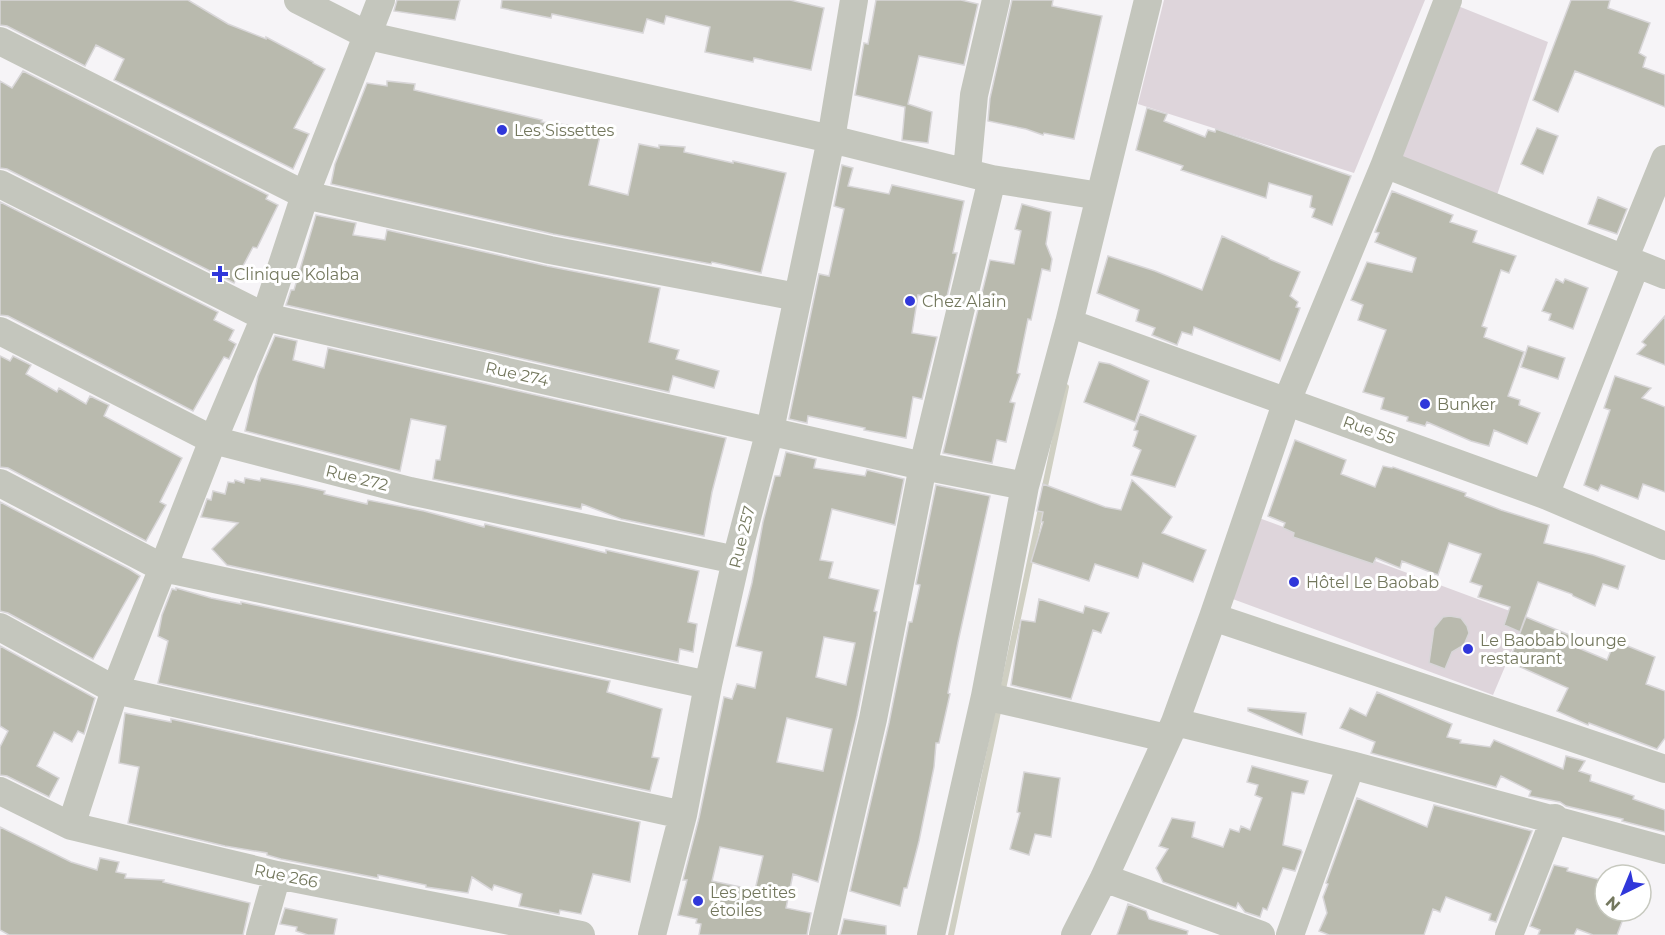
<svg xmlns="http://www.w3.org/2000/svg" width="1665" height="935" font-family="Montserrat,sans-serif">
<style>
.green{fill:#ded5db}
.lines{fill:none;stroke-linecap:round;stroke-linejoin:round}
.stream{stroke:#cfcfc2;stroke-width:6}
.building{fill:#b9baae;stroke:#d8d6d8;stroke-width:1.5;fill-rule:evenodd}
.minor{stroke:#c4c6bd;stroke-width:28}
.poi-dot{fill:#3037da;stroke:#fff;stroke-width:2}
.labels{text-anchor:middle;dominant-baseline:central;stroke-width:6;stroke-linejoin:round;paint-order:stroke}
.poi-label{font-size:16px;fill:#74785e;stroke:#fff;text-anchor:start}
.street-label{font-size:16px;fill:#74785e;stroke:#fff}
</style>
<rect width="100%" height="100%" fill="#f6f4f7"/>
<path class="green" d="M1164 0H1425L1354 173 1138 104Z
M1453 4 1548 42 1497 195 1392 155Z
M1259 518 1526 617 1493 695 1230 598Z"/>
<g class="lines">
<path class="stream" d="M1044 491 1066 387
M1002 694 1042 504
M951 935 999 707"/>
</g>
<path class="building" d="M0 0H188L228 24 266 39V37L313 62V63L325 69 294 128 309 134 293 169 114 80 124 59 96 45 85 66 7 26 0 25Z
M397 0H460L455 20 394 11Z
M502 0H790L824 8 811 70 754 58 753 62 705 52 710 27 666 16 664 24 647 19 643 33 552 14 551 18 501 8Z
M876 0H961L978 4 964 65 919 56 908 104 932 112 928 143 902 140 905 107 855 95 864 43 868 44Z
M1012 0H1053L1052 6 1102 16 1074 139 1044 133 1043 135 1026 129 988 121 990 98Z
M1571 0H1610L1608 8 1650 23 1639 53 1646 57 1643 67 1665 75V107L1575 71 1558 112 1533 100Z
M23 71 268 195 266 199 278 205 257 248 253 247 234 283 7 169 0 168V81L12 88Z
M387 81 415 84 414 90 542 120 541 122 594 128 593 134 600 136 589 185 628 195 639 144 659 148V145L685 147 684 152 733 163V161L786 173 761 273 712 262 711 264 553 234 331 184 335 164 367 83 387 86Z
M1147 108 1167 114 1164 121 1205 137 1208 130 1215 132 1216 129 1351 176 1332 225 1312 217 1315 209 1310 207 1312 196 1269 183 1266 198 1181 170 1183 166 1136 150Z
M1537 128 1558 136 1543 174 1521 164Z
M842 165 853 168 848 186 889 194 892 185 964 201 953 253H957L946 301 918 295 912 333 937 337 922 399 913 397 906 438 864 430 865 428 808 416 807 423 789 419 819 274 829 276 844 209 834 206Z
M1392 191 1453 215 1450 222 1477 231 1473 242 1516 256 1509 273 1501 270 1482 326 1487 328 1484 337 1524 352 1508 396 1520 400 1519 405 1540 413 1527 444 1494 430 1489 446 1471 441 1427 422 1425 426 1407 421 1408 417 1381 409 1384 398 1363 392 1386 330 1358 320 1363 305 1351 300 1367 262 1412 272 1416 258 1375 242 1379 233 1375 232Z
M1598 197 1627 209 1617 234 1588 224Z
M0 202 218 312 214 320 234 330 229 340 236 344 229 359 224 357 193 411 8 316 0 315Z
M1022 204 1051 212 1046 244 1052 259 1050 271 1042 269 1031 320 1028 319 1017 373 1020 374 1010 402 1015 403 1006 442 997 440 992 463 943 453 990 260 1014 264 1021 231 1015 229Z
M316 215 356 223 353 235 385 240 387 230 547 266 660 288 649 342 679 350 676 359 719 371 714 388 673 376 669 392 286 305 291 290H294Z
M1222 236 1269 258V259L1300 272 1290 296 1298 302 1296 307 1300 308 1280 361 1194 327 1192 335 1182 332 1177 345 1152 335 1155 328 1136 321 1139 310 1097 293 1108 256 1155 271 1202 290Z
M1556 279 1563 283 1565 279 1588 288 1573 329 1549 320 1551 314 1542 311Z
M1665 316V365L1637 354 1646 345 1642 342Z
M275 336 297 341 293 360 324 368 328 348 726 438 712 492 704 536 621 519 582 504 581 509 433 479 436 460H440L446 426 411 419 400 471 245 431 258 376Z
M1528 346 1565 358 1558 379 1521 367Z
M0 356 10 361 13 356 31 365 26 374 57 392 59 388 86 404 90 396 109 405 104 416 182 458 160 502 166 505 146 541 8 468 0 467Z
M1099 362 1110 364 1149 381 1135 422 1084 402Z
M1615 376 1651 388 1642 398 1665 407V492L1643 484 1638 499 1601 485 1598 491 1584 485 1610 410 1604 408Z
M1140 414 1196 436 1175 487 1131 475 1141 450 1133 446 1138 431 1134 430Z
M1295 440 1346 460 1341 474 1375 487 1383 466 1392 468 1393 467 1466 493 1465 496 1501 510 1549 525 1544 543 1593 555 1625 566 1618 589 1603 584 1595 606 1573 596 1572 594 1538 582 1520 632 1504 625 1510 607 1478 597 1482 586 1470 582 1481 554 1449 543 1438 575 1402 561 1400 568 1376 558 1373 564 1293 537 1294 533 1283 528 1285 523 1268 516Z
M786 452 816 459 814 468 865 476 867 470 904 479 895 525 832 509 820 560 833 562 829 578 879 590 874 611 877 612 857 716 818 882 793 874 786 908 811 913 807 935H699L701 924 696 923 697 919 678 915 687 880H683L699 818 724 697 732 699 737 684 755 688 762 652 736 646 752 583 763 522 775 476H780ZM824 637 855 643 846 685 816 677ZM787 718 832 729 823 771 777 762ZM720 847 763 856 755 890 712 881Z
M245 478 260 481 261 478 298 485 325 491 324 494 367 504 368 500 424 511 484 527 485 524 606 553V550L699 571 688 622 697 624 693 652 680 649 678 662 227 565 212 549 238 523 201 517 207 499 211 500 213 491 225 494 228 482 234 483 235 480 244 483Z
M1132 480 1172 517 1162 533 1206 550 1193 582 1143 563 1138 578 1095 564 1089 581 1031 562 1043 522H1041L1043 512 1037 511 1043 484 1105 507 1121 510Z
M936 485 990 496 958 642 948 693 950 694 939 743H936L934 767 919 841 907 888H904L900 906 850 891 889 723 909 622H912L920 585 916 584Z
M0 502 129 569 140 576 93 659 8 613 0 611Z
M176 588 211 598 241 604V602L610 681 607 692 662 709 652 757 659 758 650 791 158 683 168 641 158 636 162 615 172 589 176 590Z
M1039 599 1083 613 1085 606 1109 613 1101 633 1093 630 1071 699 1011 685 1021 620 1035 622Z
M1450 616 1461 618 1467 626 1469 633 1464 645 1452 652 1445 669 1429 663 1434 628 1443 617Z
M1526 617 1579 639 1576 647 1607 660 1615 641 1655 657 1646 684 1665 691V738L1657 749 1589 723 1588 725 1557 711 1568 688 1509 662Z
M0 646 95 698 84 734 78 731 72 742 54 732 37 766 59 778 49 797 7 776 0 775V747L8 731 0 726Z
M1377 692 1452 724 1447 737 1461 740 1460 743 1490 747 1494 740 1563 769 1566 756 1585 761 1579 771 1591 775 1590 781 1634 796 1633 799 1665 810V832L1622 821 1623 819 1566 806 1560 802 1529 796 1531 791 1501 776 1496 787 1371 753 1375 742 1340 728 1350 708 1366 716Z
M1248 708 1306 713 1302 735 1248 711Z
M125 713 171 722V719L640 822 630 882 593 874 581 914 560 910 559 914 519 906 522 894 494 885 492 890 472 877 468 893 426 887V885L378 875V878L281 859 267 855V853L225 846 128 823 139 767 119 763Z
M1252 766 1308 781 1304 794 1292 792 1283 845 1301 850 1302 852 1295 871 1283 868 1267 910 1263 908 1260 917 1245 912 1238 903 1236 908 1163 882 1156 868 1168 849 1159 846 1172 818 1195 822 1192 837 1223 847 1230 829 1239 832 1241 826 1250 830 1262 798 1255 795 1258 785 1247 782Z
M1024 772 1060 778 1051 837 1035 834 1029 855 1010 849 1020 813 1017 812Z
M1357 798 1427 827 1434 805 1532 831 1496 922 1489 920 1491 914 1446 897 1440 912 1433 909 1424 935H1329L1319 931 1327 913 1323 897 1328 884 1326 883Z
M0 827 71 862 97 870 100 858 119 862 116 872 126 874 125 878 164 880 163 882 250 903 243 935H9L0 930Z
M1554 865 1568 868 1567 871 1605 881V911H1626L1617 935H1593L1577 929 1574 935H1538L1540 930 1530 926Z
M1128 904 1146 911 1149 919 1188 931 1187 935H1117Z
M285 908 337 919 334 935H308L296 931 297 927 280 924Z
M844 919 886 926V935H840Z"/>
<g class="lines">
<path class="minor" d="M298 0 369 36 831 139 992 179 1100 196
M0 41 305 195 550 250 797 297
M1385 164 1665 275
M967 171 974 95 996 0
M0 184 265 317 923 466 1025 486
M1625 257 1665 159
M1069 323 1545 495 1665 546
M0 331 213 440 410 491 736 560
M0 483 163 568 708 685
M1545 495 1636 264
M1213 617 1665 769
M0 627 115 690 683 815
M985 696 1166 738
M1175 722 1351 765 1665 850
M0 791 71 826 277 875 581 935
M71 826 115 690 213 440 265 317 305 195 381 0
M1104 878 1261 935
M260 935 277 875
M652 935 683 815 708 685 736 560 770 430 831 139 854 0
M823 935 873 719 923 466 992 179
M931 935 985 696 1025 486 1069 323 1148 0
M1075 935 1104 878 1175 722 1213 617 1287 401 1385 164 1448 0
M1290 935 1351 765
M1509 935 1555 818"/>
</g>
<g class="poi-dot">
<circle cx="502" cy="130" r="6"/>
<path d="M217 265h6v6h6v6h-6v6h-6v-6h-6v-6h6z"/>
<circle cx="910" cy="301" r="6"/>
<circle cx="1425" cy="404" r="6"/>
<circle cx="1294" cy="582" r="6"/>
<circle cx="1468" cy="649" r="6"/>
<circle cx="698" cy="901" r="6"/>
</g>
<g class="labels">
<g class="poi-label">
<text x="514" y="130">Les Sissettes</text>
<text x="234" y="274">Clinique Kolaba</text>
<text x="922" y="301">Chez Alain</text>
<text x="1437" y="404">Bunker</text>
<text x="1306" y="582">Hôtel Le Baobab</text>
<text x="1480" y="640">Le Baobab lounge<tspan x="1480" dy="18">restaurant</tspan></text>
<text x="710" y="892">Les petites<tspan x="710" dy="18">étoiles</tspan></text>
</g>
<g class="street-label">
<text transform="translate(517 374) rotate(13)">Rue 274</text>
<text transform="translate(1369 430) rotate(20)">Rue 55</text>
<text transform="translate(357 478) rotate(14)">Rue 272</text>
<text transform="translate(742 537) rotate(-76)">Rue 257</text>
<text transform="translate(286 876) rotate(12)">Rue 266</text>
</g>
</g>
<g transform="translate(1623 893) rotate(223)"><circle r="28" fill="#ffffff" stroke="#c7c9bf" stroke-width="1.5"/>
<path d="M0-4.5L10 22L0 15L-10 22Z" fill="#3037da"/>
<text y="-9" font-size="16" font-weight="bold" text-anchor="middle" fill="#74785e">N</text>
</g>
</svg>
